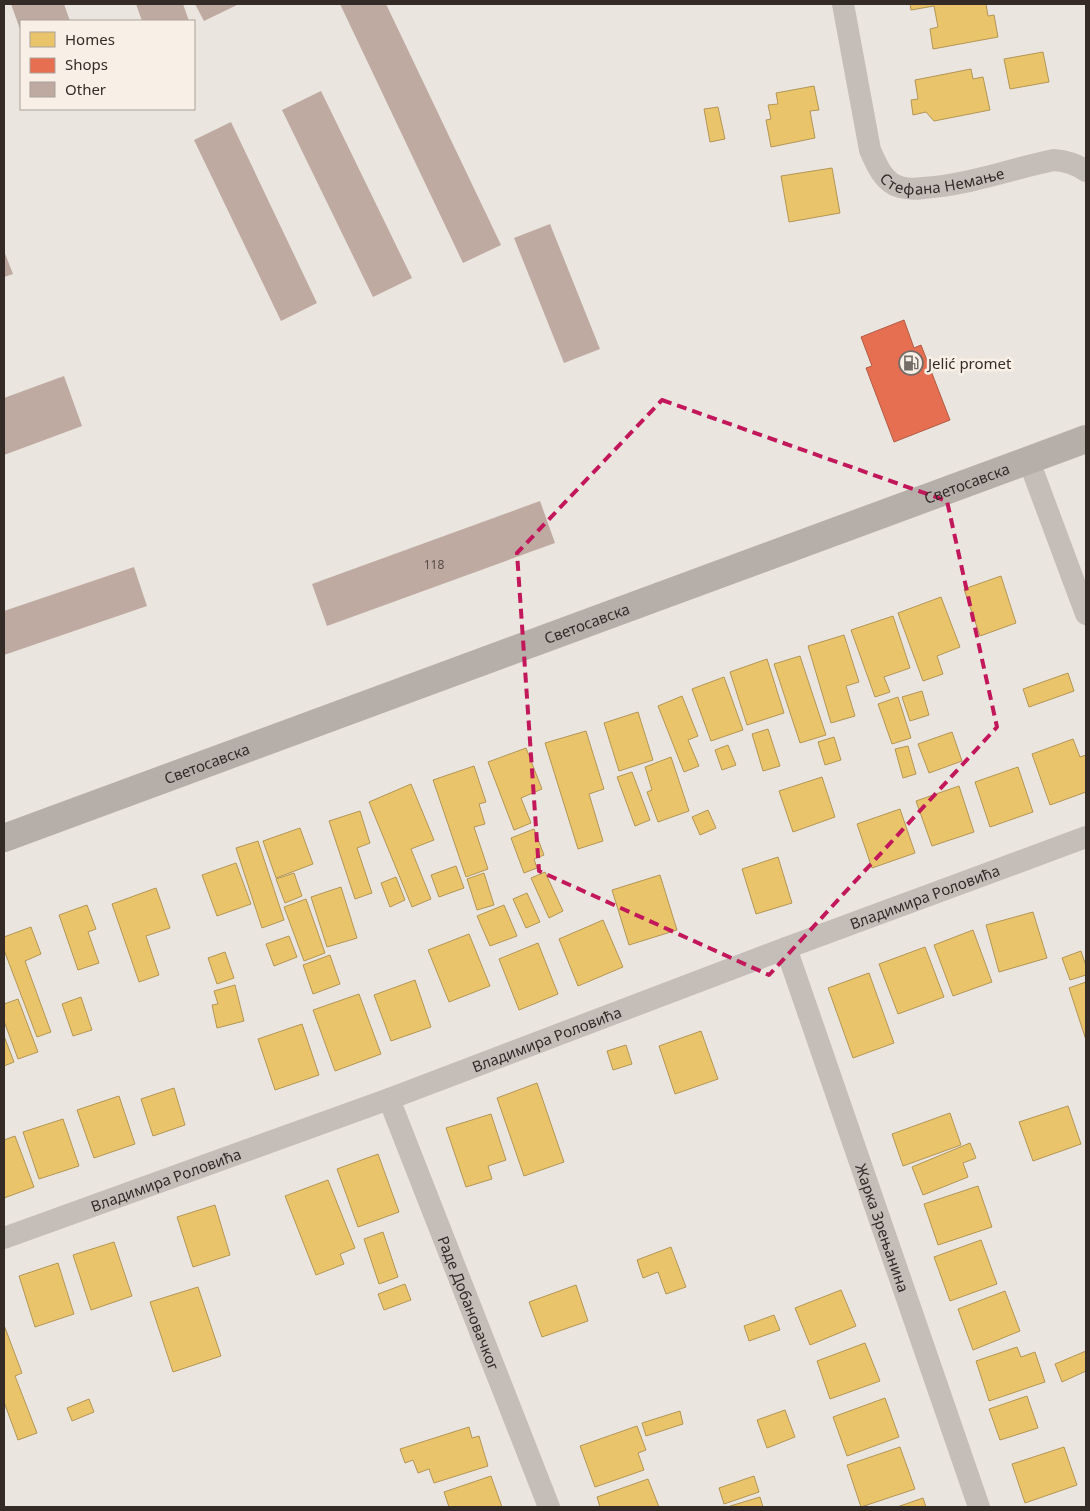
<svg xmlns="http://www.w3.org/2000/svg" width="1090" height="1511" font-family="'Noto Sans',sans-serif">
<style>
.homes{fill:#e9c46a;stroke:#b39656}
.shops{fill:#e76f51;stroke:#b15b44}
.building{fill:#beaaa1}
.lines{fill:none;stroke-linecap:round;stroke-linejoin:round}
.street{stroke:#c4bdb8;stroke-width:22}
.secondary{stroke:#b5aea9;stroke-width:28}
.marked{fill:none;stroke:#c2185b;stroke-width:4;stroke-dasharray:10 6;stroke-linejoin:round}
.labels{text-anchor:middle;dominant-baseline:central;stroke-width:5;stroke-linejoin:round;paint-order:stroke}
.number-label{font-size:12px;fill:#564b46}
.street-label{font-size:15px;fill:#342b27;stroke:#f8f0e6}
.poi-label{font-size:15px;fill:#342b27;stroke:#f8f0e6;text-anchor:start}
</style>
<rect width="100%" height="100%" fill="#ebe5df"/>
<path class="homes" d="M910 4H986L988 16 994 15 998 37 933 49 930 29 938 27 934 6 911 10Z
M1043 52 1049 82 1010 89 1004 59Z
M971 69 973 79 983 77 990 110 934 121 926 112 913 115 911 100 918 99 915 80Z
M814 86 819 110 810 111 815 138 771 147 766 120 771 119 768 105 778 104 776 93Z
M718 107 725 139 710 142 704 109Z
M832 168 840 213 789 222 781 176Z
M1001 576 1016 623 980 636 964 589Z
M941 597 960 647 937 656 943 674 923 681 898 613Z
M893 616 910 668 884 677 890 692 875 697 851 630Z
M844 635 859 682 846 686 855 716 831 723 808 646Z
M800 656 826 735 800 743 774 664Z
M767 659 784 713 747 725 730 672Z
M1068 673 1074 691 1029 707 1023 689Z
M724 677 743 730 711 741 692 689Z
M922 691 929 715 910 721 902 697Z
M682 696 698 736 688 740 699 766 684 772 658 706Z
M898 697 911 738 892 744 878 704Z
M638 712 653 760 619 771 604 723Z
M768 729 780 766 763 771 752 734Z
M586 731 604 789 589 794 603 841 578 849 545 743Z
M952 732 962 761 929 773 918 744Z
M834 737 841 760 825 765 818 742Z
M1073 739 1080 757 1086 755V792L1050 805 1032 754Z
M728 745 736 765 722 770 715 750Z
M908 746 916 774 903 778 895 749Z
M526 748 542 789 521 798 531 823 514 830 488 762Z
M671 757 689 811 658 822 647 792 652 790 645 767Z
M474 766 486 802 479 804 485 824 474 827 488 869 466 877 433 780Z
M1018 767 1033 812 990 827 975 782Z
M632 772 650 820 635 826 617 777Z
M822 777 835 817 793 832 779 791Z
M411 784 434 840 411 849 431 899 412 907 369 802Z
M959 786 974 832 932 846 916 801Z
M900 809 915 853 872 868 857 824Z
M708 810 716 828 700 835 692 817Z
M360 811 370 843 357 848 372 893 355 899 329 821Z
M300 828 313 864 276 878 263 841Z
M534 829 544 855 534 859 537 868 524 873 511 838Z
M258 841 284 920 262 928 236 848Z
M778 857 792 903 756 914 742 869Z
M236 863 251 904 217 916 202 875Z
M456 866 464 888 439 897 431 875Z
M545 872 563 911 549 918 531 878Z
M294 873 302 896 285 903 276 879Z
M484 873 494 905 477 910 467 879Z
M660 875 677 930 629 945 612 890Z
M396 877 405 900 390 907 381 883Z
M341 887 357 938 327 947 311 897Z
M156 888 170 928 146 936 159 975 139 982 112 904Z
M527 893 540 922 526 928 513 899Z
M306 899 325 953 304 961 284 907Z
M87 905 96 929 88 932 99 963 78 970 59 915Z
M504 905 517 936 490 946 477 916Z
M1033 912 1047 958 999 972 986 925Z
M603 920 623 967 578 986 559 939Z
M31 927 41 954 25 961 51 1032 37 1037 4 950V937Z
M973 930 992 982 953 996 934 945Z
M469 934 490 986 449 1002 428 950Z
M289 936 297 957 274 966 266 944Z
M538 943 558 994 519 1010 499 959Z
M925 947 944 997 898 1014 879 964Z
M1081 951 1086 966V975L1070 980 1062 958Z
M225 952 234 978 217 984 208 958Z
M330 955 340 984 313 994 303 965Z
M869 973 894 1043 853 1058 828 988Z
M415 980 431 1027 391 1041 374 995Z
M1086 982V1040L1069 988Z
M235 985 244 1021 217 1028 212 1005 218 1004 214 991Z
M359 994 381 1054 335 1071 313 1010Z
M81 997 92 1030 73 1036 62 1004Z
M18 999 38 1052 18 1059 4 1021V1004Z
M302 1024 319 1075 275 1090 258 1039Z
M701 1031 718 1079 675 1094 659 1046Z
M4 1036 14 1062 4 1066Z
M626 1045 632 1064 613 1070 607 1051Z
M537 1083 564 1162 524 1176 497 1098Z
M174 1088 185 1125 153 1136 141 1099Z
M119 1096 135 1144 94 1158 77 1110Z
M1068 1106 1081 1144 1033 1161 1019 1122Z
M950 1113 961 1145 903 1166 892 1134Z
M491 1114 506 1160 488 1166 492 1179 466 1187 446 1128Z
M63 1119 79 1166 39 1179 23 1132Z
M15 1136 34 1187 4 1198V1140Z
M970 1143 976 1158 963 1163 968 1177 923 1195 912 1167Z
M378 1154 399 1212 358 1227 337 1169Z
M328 1180 355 1248 340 1254 344 1264 316 1275 285 1196Z
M978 1186 992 1227 938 1245 924 1204Z
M215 1205 230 1255 193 1267 177 1217Z
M383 1232 398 1277 379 1284 364 1239Z
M981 1240 997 1284 950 1301 934 1257Z
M114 1242 132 1296 91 1310 73 1255Z
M671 1247 686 1287 666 1294 658 1272 643 1278 637 1260Z
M58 1263 74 1314 35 1327 19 1276Z
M405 1284 411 1300 384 1310 378 1294Z
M576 1285 588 1321 542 1337 529 1302Z
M198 1287 221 1356 173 1372 150 1302Z
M841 1290 856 1326 810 1345 795 1308Z
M1005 1291 1020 1331 973 1350 958 1309Z
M774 1315 780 1330 749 1341 744 1326Z
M4 1325 22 1373 15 1376 37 1433 18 1440 4 1402Z
M865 1343 880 1381 830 1399 817 1361Z
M1017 1347 1021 1357 1035 1352 1045 1382 989 1401 976 1361Z
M1086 1351V1371L1062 1382 1055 1364Z
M1027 1396 1038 1428 1000 1440 989 1409Z
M885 1398 899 1437 847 1456 833 1417Z
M89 1399 94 1412 72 1421 67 1408Z
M785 1410 795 1437 767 1448 757 1420Z
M680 1411 683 1424 646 1436 642 1423Z
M637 1426 646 1450 638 1453 644 1470 595 1487 580 1446Z
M469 1427 472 1438 479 1436 488 1466 434 1483 429 1469 418 1473 413 1460 405 1463 400 1449Z
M900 1447 915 1489 861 1507 847 1465Z
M1064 1447 1077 1485 1025 1503 1012 1464Z
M491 1476 502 1507H449L444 1492Z
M754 1476 759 1492 724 1504 719 1488Z
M648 1479 659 1507H600L597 1497Z
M760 1497 763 1507H727Z
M923 1498 926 1507H897Z"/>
<path class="shops" d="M904 320 914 348 921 345 950 420 894 442 866 368 872 366 861 337Z"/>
<path class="building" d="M11 4H64L70 21H21V32Z
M136 4H183L189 21H142Z
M195 4H239L204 21Z
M340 4H386L501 245 463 263Z
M321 91 412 278 373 297 282 110Z
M231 122 317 303 281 321 194 140Z
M550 224 600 349 564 363 514 238Z
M4 251 13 274 4 277Z
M64 376 82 426 4 455V398Z
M540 501 555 543 327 626 312 584Z
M134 567 147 606 4 655V611Z"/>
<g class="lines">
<g class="street">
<path id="s1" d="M843 4 870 150C876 164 884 183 900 187 907 189 916 189 923 188 968 185 1010 169 1054 160 1067 161 1076 164 1086 171"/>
<path d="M1029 461 1086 614"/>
<path id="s2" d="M786 948 979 1507"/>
<path id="s3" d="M389 1099 549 1507"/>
<path id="s4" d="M4 1238 389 1099 786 948 1086 837"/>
</g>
<path class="secondary" id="s5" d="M4 838 1086 439"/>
</g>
<path class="marked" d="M662 400 947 501 997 727 769 975 539 871 517 553Z"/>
<defs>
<g id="fuel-ring" transform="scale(1.25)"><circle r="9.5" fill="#f8f0e6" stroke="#746c67" stroke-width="1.5"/><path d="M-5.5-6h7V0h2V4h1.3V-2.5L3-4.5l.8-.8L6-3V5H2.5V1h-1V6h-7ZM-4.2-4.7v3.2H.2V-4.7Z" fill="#746c67"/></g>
</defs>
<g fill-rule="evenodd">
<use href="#fuel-ring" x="911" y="363"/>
</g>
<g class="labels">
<g class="number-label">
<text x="434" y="564">118</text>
</g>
<g class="street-label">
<text stroke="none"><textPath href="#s1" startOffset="240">Стефана Немање</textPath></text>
<text stroke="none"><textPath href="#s5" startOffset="1026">Светосавска</textPath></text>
<text stroke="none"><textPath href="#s5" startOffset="621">Светосавска</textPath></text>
<text stroke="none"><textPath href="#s5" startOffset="216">Светосавска</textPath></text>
<text stroke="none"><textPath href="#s4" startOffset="982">Владимира Роловића</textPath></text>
<text stroke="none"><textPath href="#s4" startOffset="578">Владимира Роловића</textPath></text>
<text stroke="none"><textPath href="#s4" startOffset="172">Владимира Роловића</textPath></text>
<text stroke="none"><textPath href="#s2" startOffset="296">Жарка Зрењанина</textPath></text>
<text stroke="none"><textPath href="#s3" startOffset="219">Раде Добановачког</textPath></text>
</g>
<g class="poi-label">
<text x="928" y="363">Jelić promet</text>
</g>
</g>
<rect width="1090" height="1511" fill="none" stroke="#342b27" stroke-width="10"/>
<rect x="20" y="20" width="175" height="90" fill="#f8f0e6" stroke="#aaa19a"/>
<rect x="30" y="32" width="25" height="15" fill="#e9c46a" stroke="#aaa19a"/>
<text x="65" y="45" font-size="15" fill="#342b27">Homes</text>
<rect x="30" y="58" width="25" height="15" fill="#e76f51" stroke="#aaa19a"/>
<text x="65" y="70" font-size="15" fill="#342b27">Shops</text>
<rect x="30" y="82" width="25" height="15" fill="#beaaa1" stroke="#aaa19a"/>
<text x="65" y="95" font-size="15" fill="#342b27">Other</text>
</svg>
